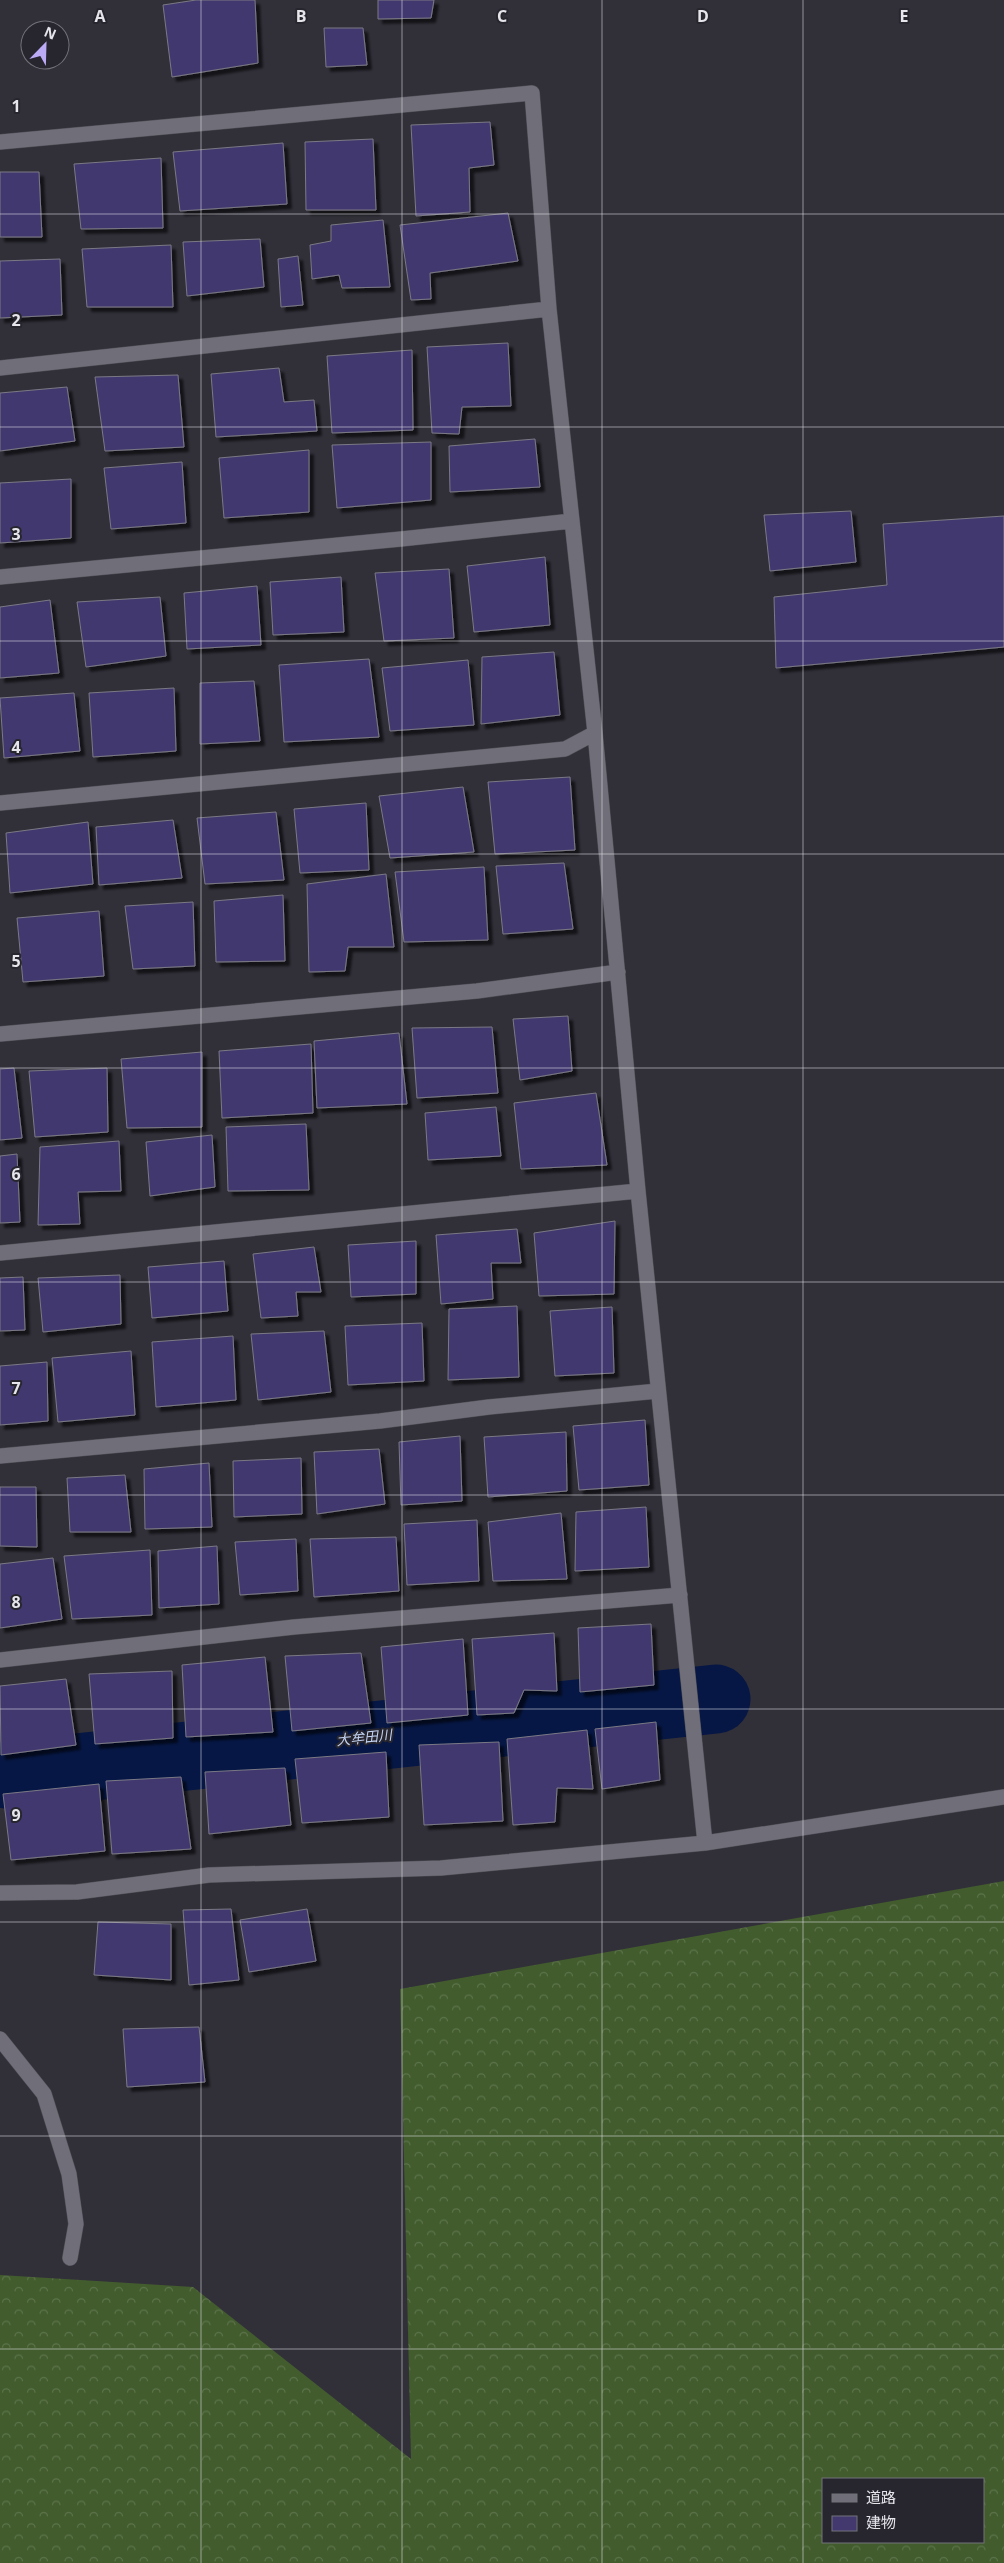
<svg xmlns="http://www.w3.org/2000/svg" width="1004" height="2563" font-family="'Open Sans','Noto Sans JP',sans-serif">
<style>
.forest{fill:url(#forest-crowns);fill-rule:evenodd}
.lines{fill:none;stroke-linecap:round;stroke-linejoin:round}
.river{stroke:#061745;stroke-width:69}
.building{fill:#43396f;stroke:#7a7984;filter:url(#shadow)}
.minor-casing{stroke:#4e4d55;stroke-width:16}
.minor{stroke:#706f79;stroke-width:15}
.grid{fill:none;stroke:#e6e5eb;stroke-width:1;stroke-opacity:0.55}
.labels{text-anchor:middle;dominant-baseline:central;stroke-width:4;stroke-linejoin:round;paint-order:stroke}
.water-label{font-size:14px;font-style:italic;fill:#c2d2f2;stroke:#27262f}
.grid-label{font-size:16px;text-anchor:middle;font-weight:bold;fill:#e6e5eb;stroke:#27262f;stroke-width:4;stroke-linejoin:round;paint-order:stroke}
</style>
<defs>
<pattern id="forest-crowns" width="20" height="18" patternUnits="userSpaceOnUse" patternTransform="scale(1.25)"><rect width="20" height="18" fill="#425c2d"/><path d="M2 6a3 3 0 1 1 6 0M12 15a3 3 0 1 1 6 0" fill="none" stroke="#5d734c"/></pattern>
<filter id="shadow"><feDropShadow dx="4.5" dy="4.5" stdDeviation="1" flood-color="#0009"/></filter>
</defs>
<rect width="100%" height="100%" fill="#313039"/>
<path class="forest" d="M1004 1881V2563H0V2275L193 2287 411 2459 400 1989ZM983 2479V2542H823V2479Z"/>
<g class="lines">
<path class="river" d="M11 1775 716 1699"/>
</g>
<path class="building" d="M196 0H255L258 63 172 77 163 5Z
M378 0H434L431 18 378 19Z
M324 28H363L367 65 326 67Z
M490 122 494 165 469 168 470 212 416 216 411 125Z
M373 139 376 210H306L305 142Z
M283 143 287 204 180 211 173 152Z
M161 158 163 228 81 229 74 164Z
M0 172H39L42 237H0Z
M508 213 518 261 430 273 431 299 411 300 400 225Z
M383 220 390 287 342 288 339 275 312 279 310 245 331 241V225Z
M260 239 264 287 187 296 183 242Z
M171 245 173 307H87L82 249Z
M298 256 303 305 281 307 278 259Z
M60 259 62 315 0 318V261Z
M508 343 511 406 462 407 459 434 432 433 427 347Z
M412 350 413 430 332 433 327 356Z
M279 368 284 402 314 400 317 431 216 437 211 374Z
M178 375 184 447 105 451 95 377Z
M67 387 75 441 0 451V393Z
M535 439 540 487 450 492 449 446Z
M431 442V500L337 508 332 445Z
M309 450V512L224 518 219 458Z
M182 462 186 523 111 529 104 468Z
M71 479V538L0 543V483Z
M851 511 856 562 770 571 764 515Z
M1004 516V647L776 668 774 597 887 585 883 524Z
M545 557 550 625 474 632 467 566Z
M449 569 454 638 384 641 375 573Z
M341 577 344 632 273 635 270 582Z
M257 586 261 645 187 649 184 593Z
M160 597 166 656 86 667 77 602Z
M50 600 59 673 0 678V607Z
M554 652 560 715 481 724 482 657Z
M369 659 379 737 284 742 279 665Z
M468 660 474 725 390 731 382 668Z
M254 681 260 741 200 744V683Z
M174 688 176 751 93 757 89 693Z
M74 693 80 751 4 758 0 698Z
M570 777 575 850 495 854 488 782Z
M463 787 474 852 390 858 379 796Z
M366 803 369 870 300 873 294 809Z
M276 812 284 880 205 884 197 818Z
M173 820 182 878 99 885 96 827Z
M88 822 93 884 10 893 6 833Z
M564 863 573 929 503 934 496 866Z
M484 867 488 940 404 942 395 872Z
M386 874 394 947H348L345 971 309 972 307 884Z
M283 895 285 961 216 962 214 901Z
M193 902 195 966 133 969 125 906Z
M99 911 104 976 23 982 17 918Z
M568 1016 572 1071 520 1080 513 1019Z
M492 1027 498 1093 417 1098 412 1028Z
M399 1033 407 1104 317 1108 314 1041Z
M311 1044 313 1113 222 1118 219 1051Z
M202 1052V1127L127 1128 121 1059Z
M14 1068 22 1138 0 1140V1069Z
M107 1068 108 1132 35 1137 29 1071Z
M596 1093 607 1165 521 1169 514 1103Z
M496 1107 501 1156 428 1160 425 1113Z
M306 1124 309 1190 228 1191 226 1127Z
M212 1135 215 1187 150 1196 146 1142Z
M119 1141 121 1191 78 1192 80 1224 38 1225 40 1147Z
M17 1154 20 1222 0 1223V1156Z
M615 1221 614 1294 539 1296 534 1233Z
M517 1229 521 1263H491L493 1299 441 1304 436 1235Z
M416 1241V1294L351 1297 348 1245Z
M314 1247 321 1292H296L298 1316 261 1318 253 1254Z
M224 1261 228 1311 152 1318 148 1267Z
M120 1275 121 1324 43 1332 38 1278Z
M23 1277 25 1330 0 1331V1278Z
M517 1306 519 1377 448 1380 449 1309Z
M612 1307 614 1373 555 1376 550 1311Z
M422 1323 424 1381 348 1385 345 1326Z
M324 1331 331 1392 258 1400 251 1334Z
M233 1336 236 1400 156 1407 152 1342Z
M131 1351 135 1415 58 1422 52 1358Z
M47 1362 48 1421 0 1425V1366Z
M645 1420 649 1485 579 1490 573 1426Z
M566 1432 567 1491 488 1497 484 1437Z
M460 1436 462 1501 401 1505 399 1442Z
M379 1449 385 1504 317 1514 314 1452Z
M301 1458 302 1514 234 1517 233 1461Z
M209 1463 212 1527 145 1529 144 1469Z
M125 1475 131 1532H70L67 1478Z
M0 1487H36L37 1547 0 1546Z
M646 1507 649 1567 575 1571 576 1512Z
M561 1513 567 1579 493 1581 488 1522Z
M477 1520 479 1581 407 1585 404 1524Z
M396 1537 399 1591 314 1597 310 1539Z
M296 1539 298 1591 240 1595 235 1542Z
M217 1546 219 1604 159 1608 158 1551Z
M150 1550 152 1615 72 1619 64 1556Z
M53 1558 62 1619 0 1628V1564Z
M651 1624 654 1685 580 1692 578 1628Z
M554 1633 557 1691 524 1690 514 1713 477 1715 472 1639Z
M463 1639 468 1715 387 1723 381 1647Z
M361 1653 371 1723 292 1731 285 1656Z
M265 1657 273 1732 186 1737 182 1665Z
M172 1671 173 1738 95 1744 89 1674Z
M66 1679 76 1745 1 1755 0 1686Z
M656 1722 660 1780 602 1789 595 1729Z
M587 1730 593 1789 557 1788 555 1822 513 1825 507 1739Z
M499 1742 503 1821 424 1825 419 1745Z
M386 1752 389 1817 302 1823 295 1759Z
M285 1768 291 1825 209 1834 205 1772Z
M181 1777 191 1849 112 1854 106 1781Z
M99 1784 105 1851 11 1860 3 1794Z
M231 1909 239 1980 189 1985 183 1910Z
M307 1909 316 1961 249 1972 240 1920Z
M98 1922 171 1924V1980L94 1975Z
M199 2027 205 2082 127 2087 123 2029Z"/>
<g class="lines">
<g class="minor-casing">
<path id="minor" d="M0 142 532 93 549 309 595 733 638 1191 705 1843
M0 368 549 309
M0 577 401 539 572 521
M0 803 565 749 595 733
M0 1034 477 991 618 972
M0 1253 638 1191
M0 1456 380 1421 489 1407 658 1391
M0 1660 294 1627 680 1595
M0 1893 77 1892 209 1875 441 1868 705 1843 1004 1797
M0 2039 44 2094 69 2174 76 2224 70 2258"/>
</g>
<use href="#minor" class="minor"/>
</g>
<path class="grid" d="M201 0V2563M402 0V2563M602 0V2563M803 0V2563M0 214H1004M0 427H1004M0 641H1004M0 854H1004M0 1068H1004M0 1282H1004M0 1495H1004M0 1709H1004M0 1922H1004M0 2136H1004M0 2349H1004"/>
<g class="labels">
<g class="water-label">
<text transform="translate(364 1737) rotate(-6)">大牟田川</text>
</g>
</g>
<g class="grid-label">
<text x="100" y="22">A</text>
<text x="301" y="22">B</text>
<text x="502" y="22">C</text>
<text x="703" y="22">D</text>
<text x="904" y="22">E</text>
<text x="16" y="112">1</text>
<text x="16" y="326">2</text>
<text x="16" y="540">3</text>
<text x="16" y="753">4</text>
<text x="16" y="967">5</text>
<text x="16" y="1180">6</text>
<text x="16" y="1394">7</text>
<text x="16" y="1608">8</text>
<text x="16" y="1821">9</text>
</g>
<rect x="822" y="2478" width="162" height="65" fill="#27262f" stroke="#73727a"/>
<rect x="832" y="2494" width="25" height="8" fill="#706f79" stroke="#73727a"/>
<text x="866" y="2503" font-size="15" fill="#e6e5eb">道路</text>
<rect x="832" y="2516" width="25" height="15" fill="#43396f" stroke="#73727a"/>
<text x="866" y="2528" font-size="15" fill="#e6e5eb">建物</text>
<g transform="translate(45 45) rotate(23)"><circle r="24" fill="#27262f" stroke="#73727a"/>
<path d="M0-4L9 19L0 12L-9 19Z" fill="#bbaaf6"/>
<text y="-8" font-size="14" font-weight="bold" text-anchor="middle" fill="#e6e5eb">N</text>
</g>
</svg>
